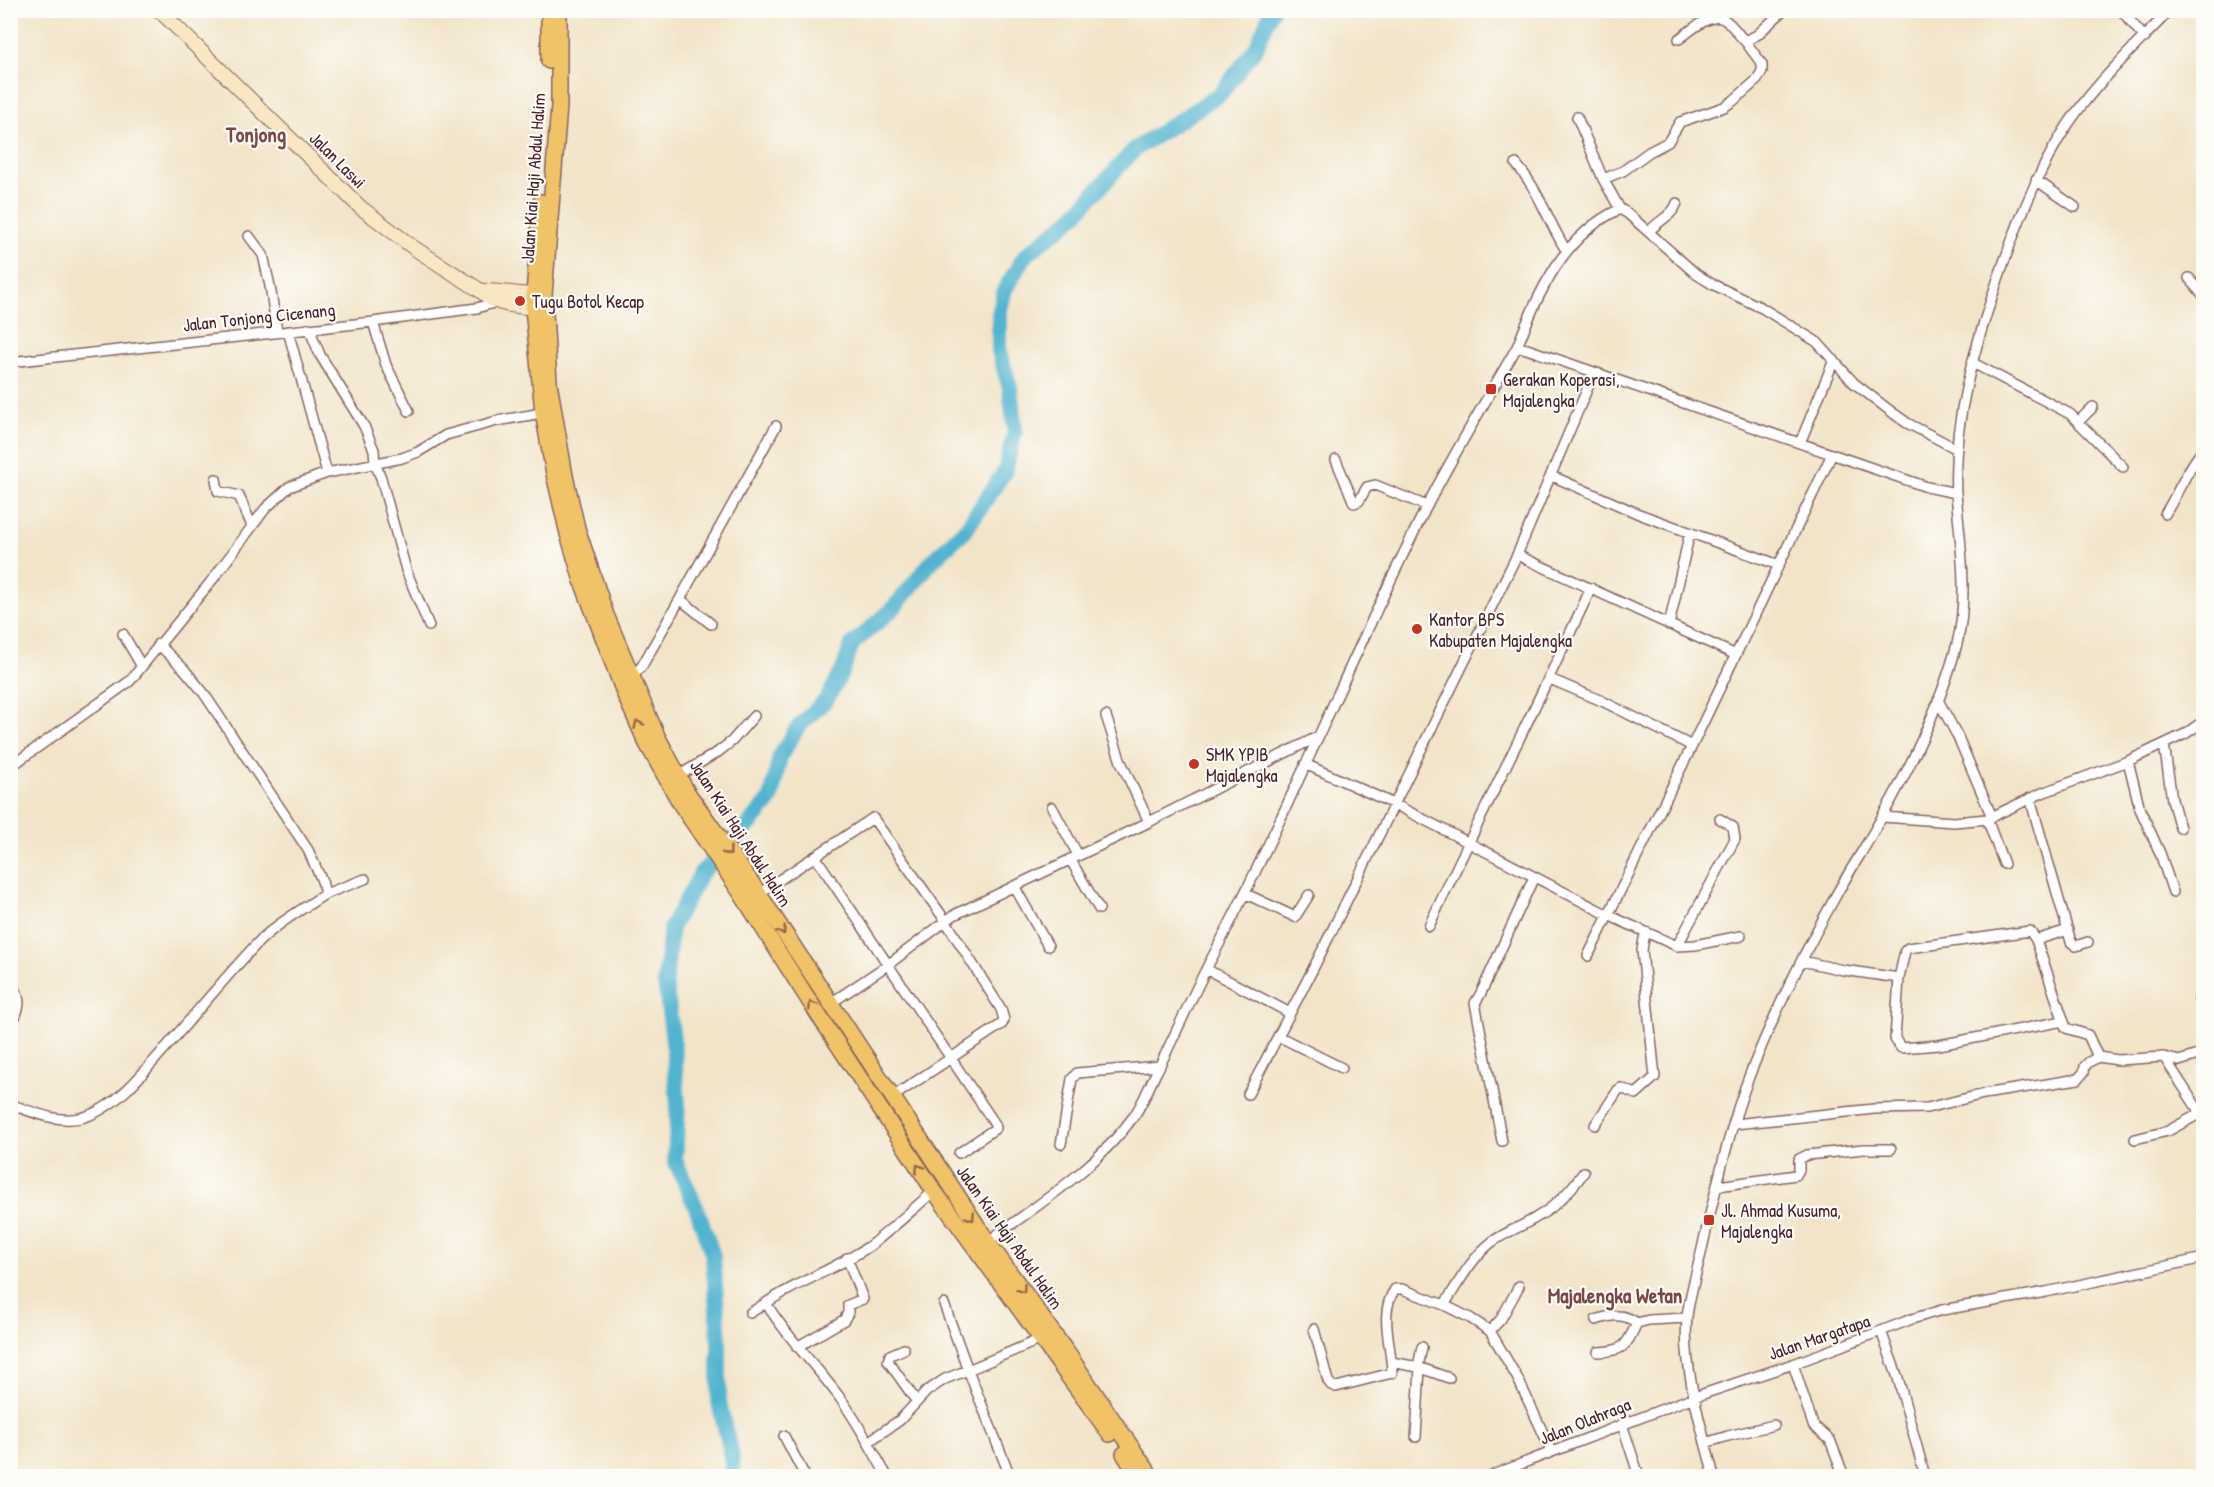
<svg xmlns="http://www.w3.org/2000/svg" width="2214" height="1487" font-family="'Patrick Hand',sans-serif">
<style>
.lines{fill:none;stroke-linecap:round;stroke-linejoin:round}
.river{stroke:#51b3cf;stroke-width:16}
.minor-casing{stroke:#856462;stroke-width:12}
.secondary-casing{stroke:#856462;stroke-width:16}
.primary-casing{stroke:#856462;stroke-width:18}
.minor{stroke:#fff;stroke-width:9}
.secondary{stroke:#f9e7c3;stroke-width:14}
.primary{stroke:#f1c369;stroke-width:15}
.oneway{stroke:#956947}
.poi-dot{fill:#c8321e;stroke:#fdfcf7;stroke-width:2}
.labels{text-anchor:middle;dominant-baseline:central;stroke-width:4.5;stroke-linejoin:round;paint-order:stroke}
.street-label{font-size:18px;fill:#4a1f2b;stroke:#fdfcf7}
.poi-label{font-size:18px;fill:#4a1f2b;stroke:#fdfcf7;text-anchor:start}
.quarter-label{font-size:21px;font-weight:bold;fill:#7d4747;stroke:#fdfcf7}
</style>
<rect width="100%" height="100%" fill="#fdfcf7"/>
<filter id="ink" filterUnits="userSpaceOnUse"><feTurbulence type="fractalNoise" baseFrequency=".0167" numOctaves="2"/><feDisplacementMap in="SourceGraphic" scale="12" xChannelSelector="R" yChannelSelector="G"/><feConvolveMatrix kernelMatrix="1 2 1 2 8 2 1 2 1" color-interpolation-filters="sRGB"/></filter>
<filter id="wash" filterUnits="userSpaceOnUse"><feTurbulence type="fractalNoise" baseFrequency=".008" numOctaves="4" result="noise"/><feDisplacementMap in="SourceGraphic" scale="24" xChannelSelector="R" yChannelSelector="G"/><feGaussianBlur stdDeviation="1.35" result="paint"/><feColorMatrix in="noise" values="0 0 0 0 0 0 0 0 0 0 0 0 0 0 0 0 0 1.4 0 .05"/><feComposite in="paint" operator="in"/></filter>
<g filter="url(#wash)">
<rect width="100%" height="100%" fill="#f2e4c9"/>
<g class="lines">
<path class="river" d="M733 1476 731 1453 719 1403V1340L713 1256 698 1212 675 1160 678 1105 673 1040 665 982 671 928 701 873 744 831 771 799 780 756 798 727 827 699 843 670 852 644 892 610 933 560 966 529 1005 471 1015 431 1010 388 999 351V314L1005 289 1025 256 1071 219 1135 149 1220 94 1256 48 1272 10"/>
</g>
</g>
<g filter="url(#ink)">
<g class="lines">
<g class="minor-casing">
<path id="minor" d="M2121 10 2145 38
M1679 39C1689 32 1712 10 1725 20 1733 25 1738 35 1745 41L1757 35 1784 10
M1577 117 1603 179 1620 209
M1516 164C1540 191 1547 220 1566 250
M1603 179 1623 171 1649 152 1668 142 1680 122 1724 107 1733 101 1757 80 1762 71V64L1745 41
M2036 180 2075 207
M1649 232C1658 220 1672 217 1677 203
M249 236 263 255 270 286 277 331
M2189 278 2204 296
M373 322 386 365 409 411
M309 328 320 355 364 426 374 450 375 463 381 478 406 570 429 626
M288 331 327 473
M1517 347C1539 292 1563 235 1620 209L1627 213 1696 274 1712 284 1762 308 1817 342 1854 383 1893 413 1907 423 1957 449
M10 362 373 322 477 308 500 301
M1973 363 2070 414 2123 467
M2078 422 2093 407
M1800 443 1834 360
M1336 460 1354 503 1359 501 1367 487 1375 485 1427 506
M1552 476 1639 514 1779 565
M216 479 218 491 239 496 252 526
M1956 493C1952 421 1975 347 1998 279 2015 230 2033 182 2060 137 2088 90 2132 50 2170 10
M2165 514C2179 492 2187 468 2204 449
M1517 555 1736 655
M680 599 776 426
M1669 625 1690 532
M123 634 141 665
M158 644 184 669 203 692 308 850 322 881 325 894 365 879
M632 677 642 666 680 599 711 624
M1550 679 1602 701 1692 746
M1938 700 1958 737 1992 817
M1106 716 1121 762 1149 822
M2164 744 2172 800 2180 828
M2128 761 2140 809 2160 853 2173 892
M1305 764 1394 804 1608 915 1677 946 1735 839 1733 827 1720 819
M10 767 130 681 213 579 265 509 289 487 327 473 402 458 418 452 446 435 497 421 547 412
M678 776 718 752 732 741 754 716
M2030 798 2071 942 2076 946 2088 942
M1052 807 1078 855
M1883 817 1954 822 1987 819 2042 793 2128 761 2185 734 2204 721
M1987 819 2004 864
M815 856 995 1124 996 1128 959 1153
M1070 859 1099 909
M1014 886 1048 946
M758 894 873 818 945 920 1001 1009 1004 1020 1002 1024 891 1098
M1246 894 1295 917 1309 895
M1429 926C1482 812 1539 702 1591 588
M2036 940 2068 930
M1677 946 1695 945 1741 936
M1588 956 1692 746 1832 454
M1802 961 1843 970 1899 978
M1206 969 1290 1013
M10 980C23 1002 21 1005 10 1027
M2199 1000 2204 1011
M831 1003 889 964 954 915 1149 822 1317 737
M2063 1021 1939 1045 1901 1048 1895 1039 1899 978 1905 951 1908 948 2030 931 2036 940 2066 1028 2088 1035 2098 1057
M1278 1036 1342 1068
M1248 1094 1314 967 1517 555 1594 373
M10 1104C35 1113 64 1126 90 1115 122 1102 145 1070 168 1045 196 1013 223 980 252 949 272 926 300 911 325 894
M1735 1124 1874 1109 1927 1108 1984 1094 2078 1079 2084 1072 2085 1066 2089 1062 2098 1057 2118 1060 2164 1057 2179 1061 2204 1053
M1595 1125 1618 1090 1621 1088 1636 1094 1655 1077 1642 950 1645 933
M2135 1139 2168 1131 2199 1114 2197 1108 2164 1057
M1502 1141 1475 1003 1481 993 1534 877
M1061 1144 1072 1079 1077 1073 1160 1066
M1718 1186 1796 1175 1799 1170V1159L1807 1155 1864 1149H1891
M986 1243C1037 1205 1096 1169 1134 1116 1143 1103 1149 1087 1156 1073 1176 1034 1193 993 1214 954 1291 807 1353 652 1428 504 1456 450 1487 399 1517 347L1527 349 1927 487 1956 493C1960 542 1969 596 1957 644 1941 704 1912 764 1882 817 1867 845 1849 871 1834 899 1804 953 1776 1010 1752 1069 1731 1122 1717 1184 1704 1240 1699 1265 1690 1291 1687 1317 1682 1365 1702 1430 1714 1476
M766 1303C799 1281 838 1268 871 1245 893 1228 913 1209 934 1191
M1444 1305C1458 1284 1472 1257 1492 1242 1506 1232 1523 1226 1537 1217 1557 1206 1571 1190 1584 1172
M750 1313 766 1303C787 1338 816 1365 840 1398 858 1422 872 1450 887 1476
M1596 1320C1611 1315 1624 1313 1637 1323
M1314 1329 1328 1381 1331 1385 1336 1387 1392 1373C1392 1347 1378 1313 1395 1289H1402L1444 1305 1470 1318 1490 1331 1518 1379 1552 1452
M1490 1331 1501 1319 1519 1286
M1881 1331 1912 1319 1942 1310 2046 1292 2204 1258
M797 1347 844 1320 848 1313V1305L863 1299 847 1258
M904 1349 890 1355 888 1361 917 1402
M1598 1352C1625 1351 1626 1346 1637 1323L1649 1320 1687 1318
M1391 1362 1418 1367 1449 1378
M1793 1364 1813 1425 1830 1440 1844 1476
M1418 1367 1422 1347
M1622 1424 1639 1476
M784 1436 805 1476
M1416 1437 1420 1368
M868 1442 900 1420 927 1391 945 1379 968 1370 944 1304
M1705 1443 1728 1436 1774 1425
M1010 1476 968 1370 1041 1339
M1490 1476 1694 1397 1793 1364 1881 1331 1898 1378 1925 1476"/>
</g>
<g class="secondary-casing">
<path id="secondary" d="M159 10 360 207 414 248 481 291C497 307 522 307 544 308
M481 291C501 290 521 296 542 295"/>
</g>
<g class="primary-casing">
<path id="primary" d="M559 10V106L544 295 549 383 565 476 577 528 606 615 657 736 687 792 751 882 988 1242 1068 1354 1151 1476
M549 61V10
M541 202 533 308 543 412 554 474 568 534 583 584 625 695 646 742 682 806 739 890 810 1002 934 1191 1110 1434
M1124 1454 1138 1476"/>
</g>
<use href="#minor" class="minor"/>
<use href="#secondary" class="secondary"/>
<use href="#primary" class="primary"/>
</g>
<defs><path id="oneway-chevron" d="M-2-3.5L2.5 0L-2 3.5" fill="none" stroke-width="1.6" stroke-linecap="round" stroke-linejoin="round" transform="scale(1.5)"/></defs>
<g class="oneway">
<use href="#oneway-chevron" transform="translate(638 724) rotate(-114)"/>
<use href="#oneway-chevron" transform="translate(728 852) rotate(54)"/>
<use href="#oneway-chevron" transform="translate(782 931) rotate(56)"/>
<use href="#oneway-chevron" transform="translate(812 1005) rotate(-123)"/>
<use href="#oneway-chevron" transform="translate(919 1168) rotate(-123)"/>
<use href="#oneway-chevron" transform="translate(971 1217) rotate(56)"/>
<use href="#oneway-chevron" transform="translate(1022 1289) rotate(54)"/>
</g>
</g>
<g class="poi-dot">
<circle cx="520" cy="301" r="6"/>
<rect x="1485" y="383" width="12" height="12" rx="3"/>
<circle cx="1417" cy="629" r="6"/>
<circle cx="1194" cy="764" r="6"/>
<rect x="1703" y="1214" width="12" height="12" rx="3"/>
</g>
<g class="labels">
<g class="street-label">
<text transform="translate(338 160) rotate(45)">Jalan Laswi</text>
<text transform="translate(533 178) rotate(-86)">Jalan Kiai Haji Abdul Halim</text>
<text transform="translate(259 317) rotate(-6)">Jalan Tonjong Cicenang</text>
<text transform="translate(741 833) rotate(57)">Jalan Kiai Haji Abdul Halim</text>
<text transform="translate(1010 1237) rotate(55)">Jalan Kiai Haji Abdul Halim</text>
<text transform="translate(1819 1337) rotate(-19)">Jalan Margatapa</text>
<text transform="translate(1585 1421) rotate(-22)">Jalan Olahraga</text>
</g>
<g class="poi-label">
<text x="532" y="301">Tugu Botol Kecap</text>
<text x="1503" y="379">Gerakan Koperasi,<tspan x="1503" dy="21">Majalengka</tspan></text>
<text x="1429" y="619">Kantor BPS<tspan x="1429" dy="21">Kabupaten Majalengka</tspan></text>
<text x="1206" y="754">SMK YPIB<tspan x="1206" dy="21">Majalengka</tspan></text>
<text x="1721" y="1210">Jl. Ahmad Kusuma,<tspan x="1721" dy="21">Majalengka</tspan></text>
</g>
<g class="quarter-label">
<text x="256" y="134">Tonjong</text>
<text x="1615" y="1295">Majalengka Wetan</text>
</g>
</g>
<rect width="2214" height="1487" fill="none" stroke="#fdfcf7" stroke-width="36"/>
</svg>
